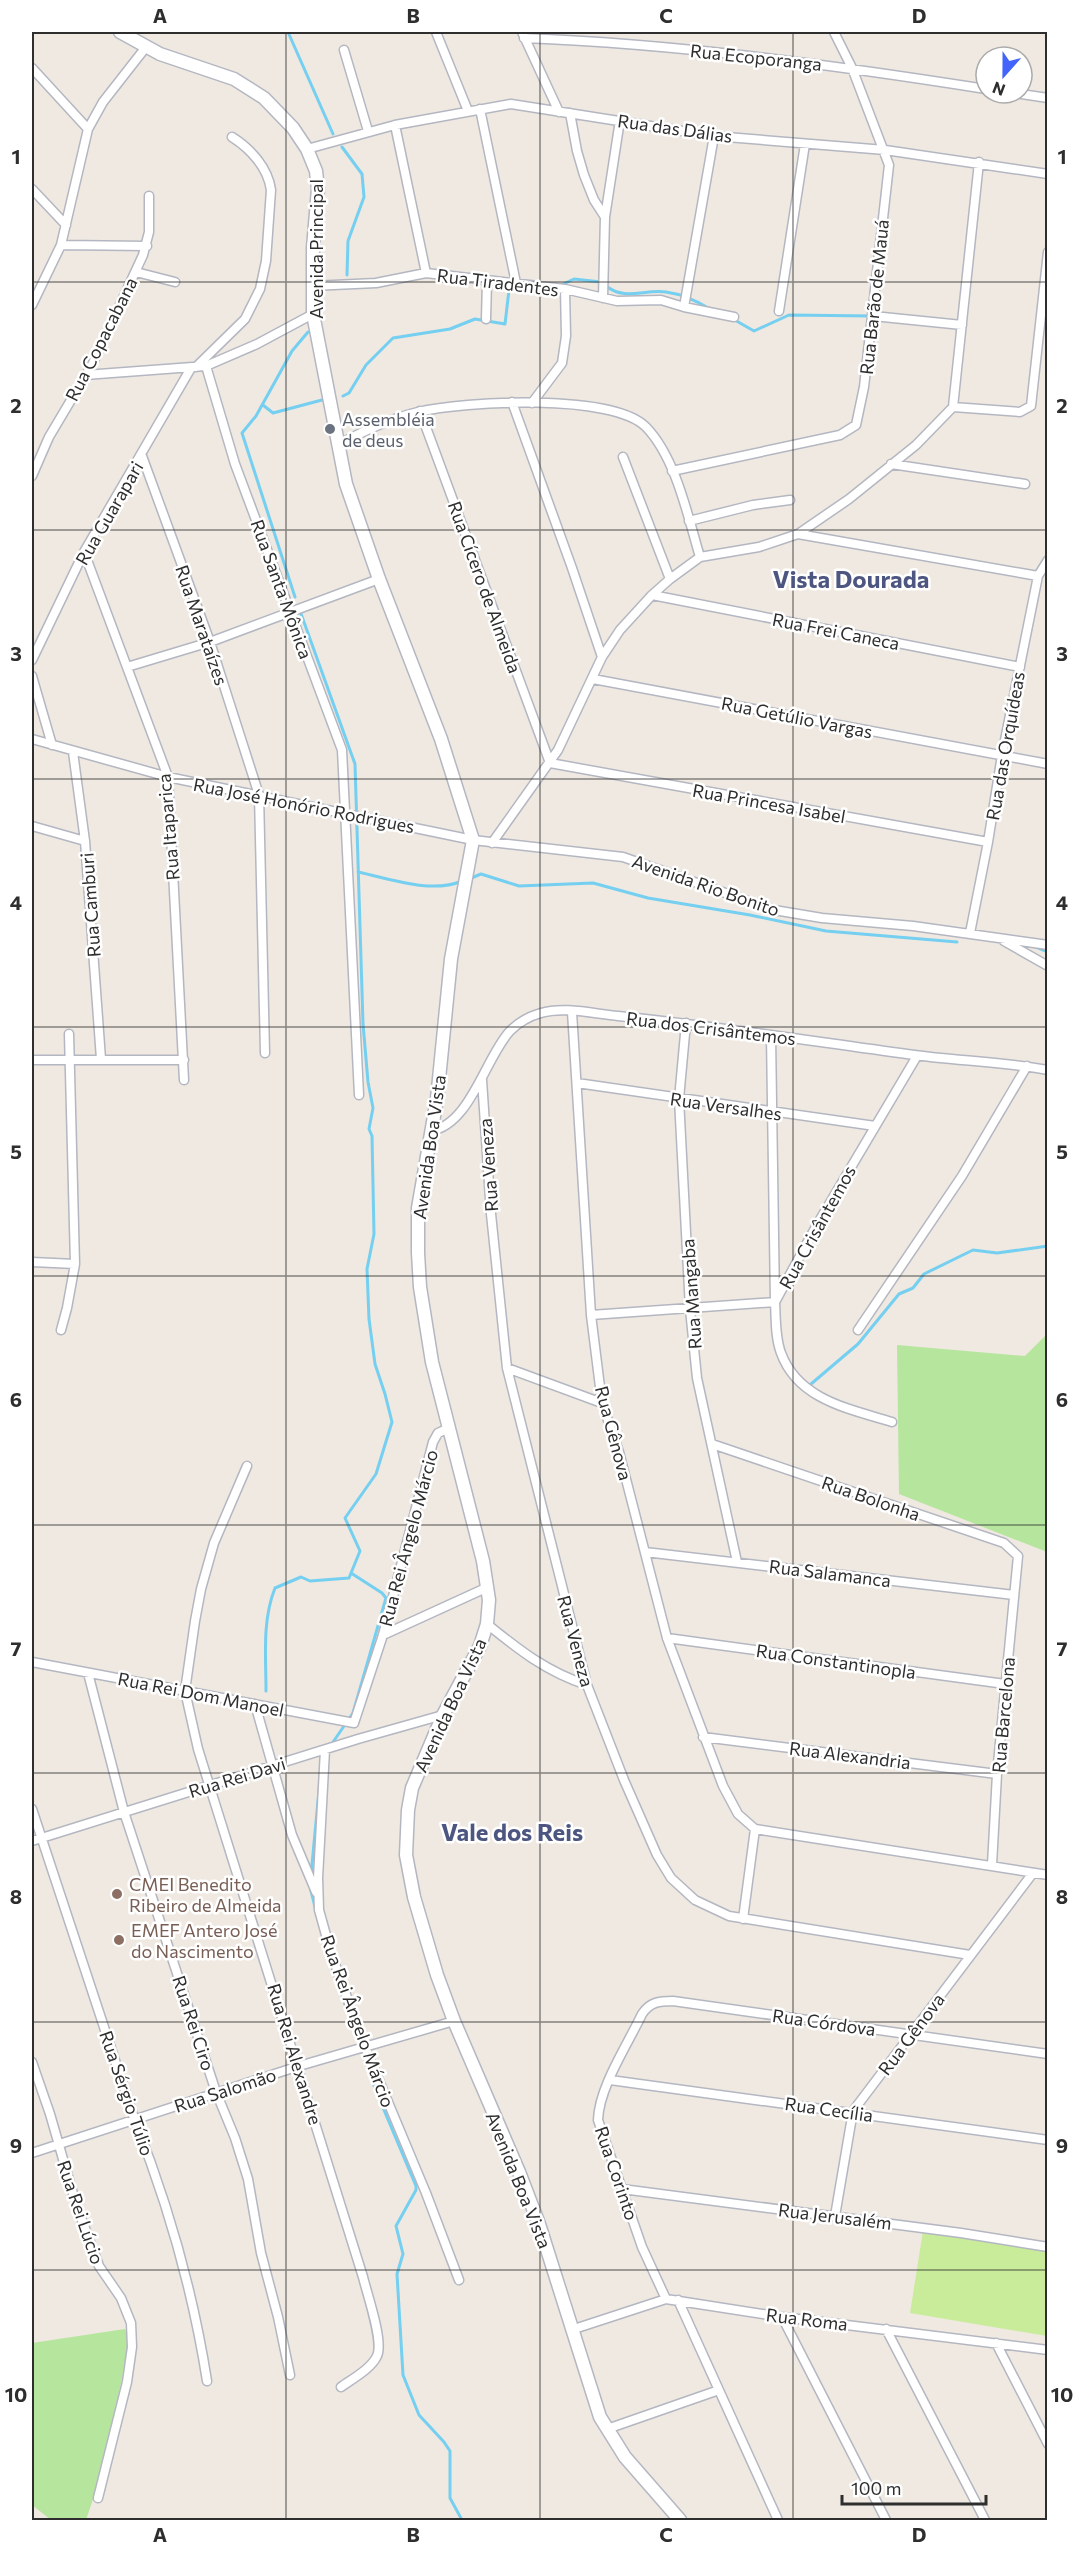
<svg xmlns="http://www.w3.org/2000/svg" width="1079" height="2552" font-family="Commissioner,sans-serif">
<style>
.green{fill:#b6e59e}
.pitch{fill:#c9ec9a}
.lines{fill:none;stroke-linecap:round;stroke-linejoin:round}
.stream{stroke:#75cff0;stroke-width:3}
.street-casing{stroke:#b4b7c1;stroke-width:11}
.secondary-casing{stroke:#b4b7c1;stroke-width:15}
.street{stroke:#fff;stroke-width:8}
.secondary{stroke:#fff;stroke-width:12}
.grid{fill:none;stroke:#2e2e2e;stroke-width:1.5;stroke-opacity:0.55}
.worship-dot{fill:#6b7280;stroke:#fff;stroke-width:2}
.education-dot{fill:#8d6e63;stroke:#fff;stroke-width:2}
.labels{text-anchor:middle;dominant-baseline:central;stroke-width:5;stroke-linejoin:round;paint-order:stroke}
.street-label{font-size:18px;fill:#2e2e2e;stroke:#fff}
.worship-label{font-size:18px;fill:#5b616d;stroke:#fff;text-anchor:start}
.education-label{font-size:18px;fill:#785e54;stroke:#fff;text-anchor:start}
.district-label{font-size:24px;font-weight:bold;fill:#4d5680;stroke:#fff}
.neatline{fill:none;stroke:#2e2e2e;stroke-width:2}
.grid-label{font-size:20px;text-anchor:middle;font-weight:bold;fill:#2e2e2e}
</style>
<rect width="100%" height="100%" fill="#efe9e1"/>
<path class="green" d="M1047 1334V1552L899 1494 897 1345 1025 1356Z
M125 2329 129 2340 121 2383 99 2481 86 2520H51L32 2505V2343Z"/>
<path class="pitch" d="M923 2231 1047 2251V2336L910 2313Z"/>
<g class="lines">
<path class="stream" d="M288 32 333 134
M342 147 362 174 364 197 348 241 347 275
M559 286 574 279 601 282
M606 286C625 301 644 289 666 292 681 294 697 301 710 309
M733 319 754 331 789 315 872 316
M343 396 349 393 366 365 393 338 450 329 475 319 505 324 509 290 546 295 554 290
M263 405 273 413 322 400
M295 597 242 433 256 416 292 351 308 332
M358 872C391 879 431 894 462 881
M469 879 481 874 519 886 593 883 648 898 750 915 826 931 957 942
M1036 947 1048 952
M811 1384 858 1344 899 1294 913 1288 924 1274 973 1250 997 1253 1048 1246
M266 1691C266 1656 262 1621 275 1588L301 1577 310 1581 349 1578 360 1551 345 1518 376 1474 392 1422 385 1394 375 1364 369 1319 367 1269 374 1234 372 1136 369 1129 373 1108 368 1082 363 1024 355 764 300 611
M331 1745 353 1713 386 1598 382 1593 351 1573
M311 1875 320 1780
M310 1887 315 1907
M327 1954 376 2091 416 2186V2190L396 2226 403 2254 397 2274 403 2375 419 2415 444 2442 450 2451V2498L462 2520"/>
<g class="street-casing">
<path id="street" d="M436 32 468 111
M522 32 559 112
M524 38C679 44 833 65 986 89
M344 50 368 131
M32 68 88 129
M1014 93 1048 98
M480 109 516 283
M570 113 577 151 584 175 594 200 605 217 603 298
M395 125 426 273
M307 149 395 125 511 104 714 136 885 150 1048 174
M32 189 66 225
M605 217 620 120
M61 245 147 246
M136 272 175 282
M312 286 376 283 426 273 565 289 617 301 661 300 684 307 734 317
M32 305 61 245 88 129 103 102 146 47
M684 307 714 136
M779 311 805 144
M873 316 962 325
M486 319 487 281
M206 366 235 464 342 750 359 1095
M196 367 245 319 260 289 266 261 271 190C268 168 251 149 232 137
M85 375 206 366 257 344 313 314
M512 402 572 568 602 657
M532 403 562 363 566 336 565 289
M953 407 1020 412 1031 406 1048 252
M420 411 550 763 988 842
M338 445C363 431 389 419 418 412 463 401 613 393 646 427 676 458 688 517 700 557
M142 456 210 642 259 795 265 1053
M623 457 670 579
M891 464 1025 484
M672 471 840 435 856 425 864 387 889 165 852 68 834 32
M32 476 49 437 93 363 143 255 149 232V196
M689 521 753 505 790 500
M798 534 1038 576
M84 552 168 777 184 1080
M652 595 1020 667
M32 660 84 552 191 368
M127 667 210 642 379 579
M32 676 52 745
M593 679 1048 764
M32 739 168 777 473 840 623 857 774 910 822 918 913 926 1048 945
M73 752 85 841 101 1059
M32 826 85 841
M492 843 558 750 602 657 620 630 652 595 670 579 700 557 759 547 798 534 849 499 916 445 953 407 979 162
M970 933 988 842 1002 755 1038 576 1048 560
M1004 941 1048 966
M572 1012 591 1315 602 1403 619 1452 667 1638 723 1786 738 1814 755 1829 1048 1875
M686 1023 679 1099 690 1309 697 1378 737 1562
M771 1036 775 1302C776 1319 775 1337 781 1353 798 1400 850 1409 892 1422
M32 1060H184
M482 1080 491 1214 507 1368 587 1685 624 1780 657 1855 671 1878 695 1900 729 1916 970 1955
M577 1083 875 1126
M430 1131C470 1126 486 1056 510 1031 518 1023 530 1016 541 1013 564 1006 595 1014 618 1016 715 1026 811 1041 907 1054 954 1061 1001 1061 1048 1070
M32 1262 75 1264
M775 1302 818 1223 917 1056
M591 1315 775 1302
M61 1330 67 1308 75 1264 69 1034
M858 1330 962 1176 1027 1066
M507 1368 602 1403
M712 1444 1004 1543 1018 1556 997 1774 992 1865
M247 1466 214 1543 201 1589 195 1621 185 1691 198 1749 363 2277C367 2294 384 2342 377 2356 371 2369 352 2379 341 2387
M645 1552 1014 1595
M487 1624C519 1650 547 1672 587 1685
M383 1635 488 1587
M667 1638 1005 1684
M32 1662 354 1723
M88 1673 124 1812 216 2092 235 2138 248 2179 261 2253 278 2317 290 2375
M255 1704 292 1835 316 1892
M354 1723 383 1635 433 1442 438 1433 447 1429
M703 1737 997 1774
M325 1750 318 1878 319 1910 331 1953 365 2047 426 2193 459 2280
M32 1809 135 2121C168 2204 193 2292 207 2381
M32 1841 358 1739 443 1715
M743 1919 755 1829
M32 2062 50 2114 76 2204 99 2266 121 2298 131 2323 132 2347 127 2382 98 2498
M610 2080 1048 2140
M32 2153 299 2066 454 2021
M622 2189 961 2233 1048 2247
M835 2216 853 2111 1033 1873
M666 2299 642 2247 598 2120C599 2087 628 2044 642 2014 650 2002 659 2001 673 2001L1048 2054
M678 2300 778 2520
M782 2317 886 2520
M886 2329 985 2520
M571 2330 666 2299 782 2317 1048 2350
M996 2343 1048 2444
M607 2429 719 2390"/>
</g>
<g class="secondary-casing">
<path id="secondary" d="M120 32 160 54 234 79 264 98 293 128 307 149 316 171 318 189 313 248V314L346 484 379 579 441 739 473 840 451 959 437 1099 418 1208V1253L420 1287 432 1362 483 1561 489 1600 487 1624 480 1646 443 1715 412 1788 408 1810 406 1855 414 1897 437 1975 454 2021 519 2172 539 2224 600 2417 625 2457 680 2520"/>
</g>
<use href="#street" class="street"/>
<use href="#secondary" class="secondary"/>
</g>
<path class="grid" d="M286 32V2520M540 32V2520M793 32V2520M32 282H1048M32 530H1048M32 779H1048M32 1027H1048M32 1276H1048M32 1525H1048M32 1773H1048M32 2022H1048M32 2270H1048"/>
<circle class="worship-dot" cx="330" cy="429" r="6"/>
<g class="education-dot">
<circle cx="117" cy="1894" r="6"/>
<circle cx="119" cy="1940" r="6"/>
</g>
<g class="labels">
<g class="street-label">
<text transform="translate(756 57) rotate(6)">Rua Ecoporanga</text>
<text transform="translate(675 128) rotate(8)">Rua das Dálias</text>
<text transform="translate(316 249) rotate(-90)">Avenida Principal</text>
<text transform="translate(498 282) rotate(7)">Rua Tiradentes</text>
<text transform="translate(874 297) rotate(-84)">Rua Barão de Mauá</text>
<text transform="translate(101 339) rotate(-63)">Rua Copacabana</text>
<text transform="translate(109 513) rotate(-60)">Rua Guarapari</text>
<text transform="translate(485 587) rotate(70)">Rua Cícero de Almeida</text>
<text transform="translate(282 589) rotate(70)">Rua Santa Mônica</text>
<text transform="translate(202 625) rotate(71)">Rua Marataízes</text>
<text transform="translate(836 631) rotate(11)">Rua Frei Caneca</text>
<text transform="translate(797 717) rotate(11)">Rua Getúlio Vargas</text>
<text transform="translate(1005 746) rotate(-80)">Rua das Orquídeas</text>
<text transform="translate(769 803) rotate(10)">Rua Princesa Isabel</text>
<text transform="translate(304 805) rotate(11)">Rua José Honório Rodrigues</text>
<text transform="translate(168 827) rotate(-95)">Rua Itaparica</text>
<text transform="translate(706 885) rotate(19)">Avenida Rio Bonito</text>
<text transform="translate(90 905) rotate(-94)">Rua Camburi</text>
<text transform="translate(711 1028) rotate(7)">Rua dos Crisântemos</text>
<text transform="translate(726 1106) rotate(8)">Rua Versalhes</text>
<text transform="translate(429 1147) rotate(-82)">Avenida Boa Vista</text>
<text transform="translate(488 1165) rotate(-94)">Rua Veneza</text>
<text transform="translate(817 1227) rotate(-61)">Rua Crisântemos</text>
<text transform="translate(691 1294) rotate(-94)">Rua Mangaba</text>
<text transform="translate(614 1433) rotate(75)">Rua Gênova</text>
<text transform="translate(871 1498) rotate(19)">Rua Bolonha</text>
<text transform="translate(408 1538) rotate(-75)">Rua Rei Ângelo Márcio</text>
<text transform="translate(830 1573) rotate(7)">Rua Salamanca</text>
<text transform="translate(576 1641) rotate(75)">Rua Veneza</text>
<text transform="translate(836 1661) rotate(8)">Rua Constantinopla</text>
<text transform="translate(201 1694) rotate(11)">Rua Rei Dom Manoel</text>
<text transform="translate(450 1705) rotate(-65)">Avenida Boa Vista</text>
<text transform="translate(1003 1715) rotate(-85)">Rua Barcelona</text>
<text transform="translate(850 1755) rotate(7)">Rua Alexandria</text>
<text transform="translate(237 1777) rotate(-17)">Rua Rei Davi</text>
<text transform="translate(358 2021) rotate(70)">Rua Rei Ângelo Márcio</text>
<text transform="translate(824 2022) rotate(8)">Rua Córdova</text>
<text transform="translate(194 2023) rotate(72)">Rua Rei Ciro</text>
<text transform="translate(911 2034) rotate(-53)">Rua Gênova</text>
<text transform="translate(295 2054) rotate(73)">Rua Rei Alexandre</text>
<text transform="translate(225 2090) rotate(-18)">Rua Salomão</text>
<text transform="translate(127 2093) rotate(71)">Rua Sérgio Túlio</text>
<text transform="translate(829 2109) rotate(8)">Rua Cecília</text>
<text transform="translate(617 2173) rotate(71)">Rua Corinto</text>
<text transform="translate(519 2180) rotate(68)">Avenida Boa Vista</text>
<text transform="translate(81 2212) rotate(71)">Rua Rei Lúcio</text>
<text transform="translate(835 2216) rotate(7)">Rua Jerusalém</text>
<text transform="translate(807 2319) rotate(7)">Rua Roma</text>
</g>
<g class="worship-label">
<text x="342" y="419">Assembléia<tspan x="342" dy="21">de deus</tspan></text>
</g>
<g class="education-label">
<text x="129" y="1884">CMEI Benedito<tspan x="129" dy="21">Ribeiro de Almeida</tspan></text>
<text x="131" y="1930">EMEF Antero José<tspan x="131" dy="21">do Nascimento</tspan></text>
</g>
<g class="district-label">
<text x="851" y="578">Vista Dourada</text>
<text x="512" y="1831">Vale dos Reis</text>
</g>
</g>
<rect width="1079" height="2552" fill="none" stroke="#ffffff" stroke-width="66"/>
<g transform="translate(1004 75) rotate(201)"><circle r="28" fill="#ffffff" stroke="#ababab" stroke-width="1.5"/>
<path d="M0-4.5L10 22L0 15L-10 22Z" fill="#4264fb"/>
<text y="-9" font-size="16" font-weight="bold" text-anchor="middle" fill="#2e2e2e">N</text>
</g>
<path d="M842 2495v9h144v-9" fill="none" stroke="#2e2e2e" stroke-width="3"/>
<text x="851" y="2495" font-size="18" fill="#2e2e2e" stroke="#ffffff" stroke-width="4.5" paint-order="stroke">100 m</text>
<rect x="33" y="33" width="1013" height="2486" class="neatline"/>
<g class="grid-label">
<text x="160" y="23">A</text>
<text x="413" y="23">B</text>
<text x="666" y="23">C</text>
<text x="919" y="23">D</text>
<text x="16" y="164">1</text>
<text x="1062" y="164">1</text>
<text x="16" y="413">2</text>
<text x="1062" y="413">2</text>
<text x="16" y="661">3</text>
<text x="1062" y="661">3</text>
<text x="16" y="910">4</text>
<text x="1062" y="910">4</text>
<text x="16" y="1159">5</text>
<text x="1062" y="1159">5</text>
<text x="16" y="1407">6</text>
<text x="1062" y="1407">6</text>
<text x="16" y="1656">7</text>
<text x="1062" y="1656">7</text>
<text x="16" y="1904">8</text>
<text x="1062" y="1904">8</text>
<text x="16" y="2153">9</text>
<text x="1062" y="2153">9</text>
<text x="16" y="2402">10</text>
<text x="1062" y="2402">10</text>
<text x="160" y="2542">A</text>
<text x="413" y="2542">B</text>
<text x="666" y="2542">C</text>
<text x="919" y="2542">D</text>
</g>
</svg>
